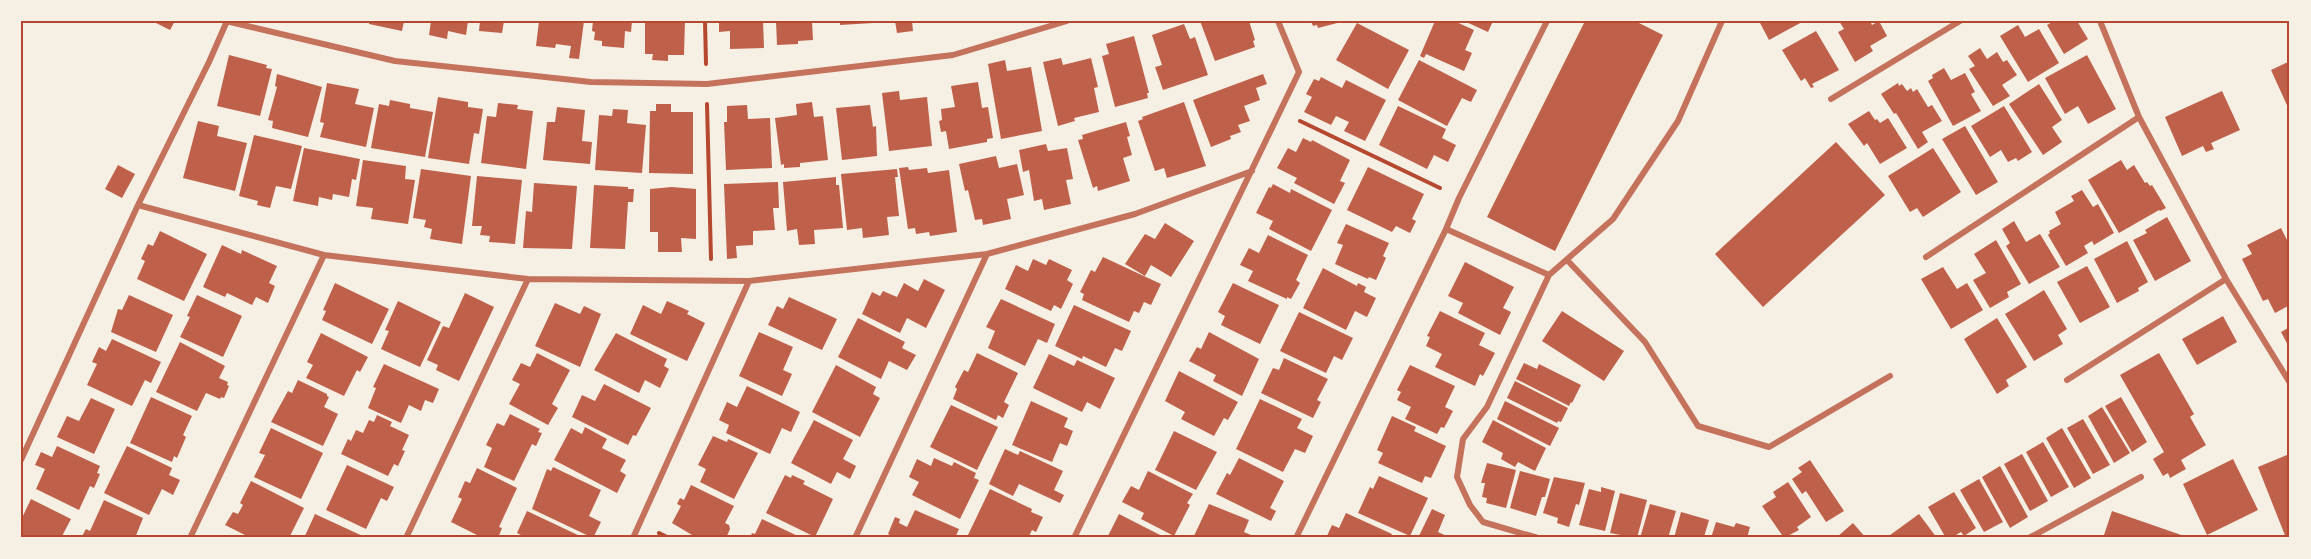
<svg xmlns="http://www.w3.org/2000/svg" width="2311" height="559" font-family="'Sofia Sans Condensed',sans-serif">
<style>
.building{fill:#bf614a}
.lines{fill:none;stroke-linecap:round;stroke-linejoin:round}
.path{stroke:#b5482f;stroke-width:4}
.minor{stroke:#c5725c;stroke-width:6}
.neatline{fill:none;stroke:#b5482f;stroke-width:2}
</style>
<rect width="100%" height="100%" fill="#f6efe4"/>
<path class="building" d="M152 21H175L170 30Z
M369 21H404L402 31 369 24Z
M431 21H468L466 35 448 31 447 39 429 35Z
M480 21H504L502 33 479 31Z
M539 21H584L579 59 569 58 571 46 556 44 555 48 536 46Z
M593 21H632L631 32 625 31 624 48 602 46V41L594 40 595 32 592 31Z
M645 21H685L684 55H668V61L652 60 653 54H645Z
M719 21H763L764 48 730 49V31L719 32Z
M776 21H812L813 40 798 41V44L777 45Z
M840 21H873V23L840 25Z
M895 21H912L913 31 897 33Z
M1200 21H1249L1255 40 1253 41 1255 47 1215 61Z
M1311 21H1345L1318 28 1317 25 1313 26Z
M1435 21H1454L1474 30 1465 50 1472 53 1464 71 1426 54 1424 58 1420 56Z
M1464 21H1493L1488 32Z
M1585 21H1635L1663 35 1555 251 1487 217Z
M1759 21H1804L1769 40Z
M1839 21H1870L1872 25 1879 21 1887 36 1870 46 1873 51 1855 62 1838 32 1844 29Z
M2054 21H2077L2088 39 2064 54 2047 25Z
M1357 23 1409 50 1388 89 1336 60Z
M1184 24 1190 39 1195 37 1208 75 1163 90 1155 67 1162 65 1152 35Z
M2018 25 2025 37 2039 29 2059 63 2028 82 2000 36Z
M1816 31 1839 70 1812 84 1814 87 1811 88 1805 78 1801 81 1782 50Z
M1134 36 1149 93H1147L1148 98 1115 107 1102 56 1109 54 1106 44Z
M1980 48 1987 59 1997 52 2003 62 2007 60 2017 75 2002 85 2010 96 1993 106 1969 69 1975 66 1968 56Z
M229 55 267 65 266 68 272 69 260 116 217 106Z
M2087 55 2116 109 2088 124 2078 106 2065 114 2045 78Z
M1061 58 1063 65 1091 58 1098 87 1094 88 1099 112 1074 118 1075 121 1058 126 1043 62Z
M1005 60 1007 71 1031 67 1042 131 1001 139 988 64Z
M1419 60 1477 90 1471 102 1462 98 1447 126 1398 100Z
M2290 61V112L2271 70Z
M1944 68 1951 80 1965 73 1975 92 1971 94 1981 111 1953 126 1928 81 1933 78 1932 75Z
M277 74 322 87 308 137 272 128 273 121 268 120 277 87 275 86Z
M1263 74 1267 84 1256 88 1260 100 1244 106 1250 121 1238 125 1241 132 1230 136 1231 139 1211 147 1193 100Z
M1321 77 1342 88 1346 80 1386 100 1365 141 1344 131 1349 122 1336 116 1331 125 1304 112 1312 97 1306 94 1314 79 1319 81Z
M978 82 982 108 988 107 993 138 987 139V142L949 149 946 131 941 132 939 121 942 120 941 109 955 107 951 86Z
M327 83 359 89 355 104 374 108 366 147 320 137 324 123 320 122Z
M1898 83 1899 86 1902 84 1907 91 1911 88 1913 92 1917 89 1928 107 1932 105 1942 121 1922 132 1928 142 1918 149 1896 113 1894 114 1881 94Z
M2039 84 2062 120 2052 127 2062 142 2043 155 2009 104Z
M899 91 900 100 927 97 932 146 889 151 882 93Z
M2222 91 2240 130 2211 143 2214 149 2206 152 2203 146 2182 156 2165 117Z
M438 97 468 102V107L483 109 479 134 474 133 469 164 428 158Z
M390 100 410 104V108L433 112 425 157 371 148 379 104 389 106Z
M812 102 814 117 823 116 828 160 800 163V167L784 168V164L781 165 775 118 797 115 796 104Z
M1184 102 1206 166 1167 178 1164 168 1155 171 1138 121 1143 119 1142 117Z
M498 103 518 105 517 109 533 111 526 169 481 163 487 116 496 117Z
M656 104H671V112H693V174L649 173 650 111H656Z
M747 105 748 119 770 118 772 168 726 170 724 122H727V106Z
M870 105 873 127 876 126 877 156 842 160 836 108Z
M1398 106 1446 129 1442 138 1456 145 1448 162 1434 155 1427 169 1379 145Z
M2004 106 2032 152 2018 161 2016 158 2008 162 2001 150 1990 157 1971 126Z
M557 107 585 110 582 141 592 142 590 164 543 160 547 122H555Z
M613 109 628 110 627 123 646 125 642 173 595 170 599 115 612 116Z
M1869 111 1875 120 1877 119 1880 123 1888 118 1907 148 1880 164 1867 143 1864 146 1848 124Z
M198 121 219 126 217 136 247 143 235 191 183 178Z
M1126 122 1130 136 1127 137 1132 155 1123 158 1130 181 1098 191 1097 186 1093 188 1078 140 1083 139 1082 135Z
M1965 126 1998 182 1976 195 1942 139Z
M254 135 302 146 291 189 276 186 270 208 257 205 258 201 239 196Z
M1303 138 1311 142 1312 140 1350 160 1340 181 1345 183 1334 204 1294 183 1297 178 1277 168 1288 148 1296 152Z
M1836 142 1885 195 1763 307 1715 254Z
M1046 144 1048 151 1067 148 1073 179 1066 180 1071 204 1044 210 1042 199 1034 201 1029 170 1023 172 1019 150Z
M304 148 360 159 356 180 352 179 349 197 333 194 332 200 319 197 318 206 293 201Z
M1933 148 1961 192 1923 217 1917 208 1910 212 1888 176Z
M996 156 999 168 1017 164 1024 195 1007 199 1011 219 983 225 982 219 975 220 968 190 965 191 959 164Z
M363 160 406 166 405 179 415 180 408 224 371 219 373 208 356 206Z
M2121 160 2127 170 2134 165 2145 183 2147 182 2150 186 2152 185 2166 208 2160 211 2159 210 2119 233 2088 180Z
M118 165 135 174 122 198 105 189Z
M908 167 909 170 927 168 928 173 949 170 957 232 930 236 929 232 916 234 915 228 908 229 899 168Z
M1368 167 1424 194 1412 219 1416 221 1410 233 1396 226 1392 232 1347 210Z
M421 169 471 176 462 244 430 239 432 229 424 227 426 220 413 218Z
M897 169 898 177H895L899 216 887 217 889 235 863 238 862 228 847 230 841 174Z
M477 176 522 180 515 244 489 242 490 236 480 235 482 226H472Z
M836 177V185H839L843 228 814 230 815 244 799 245 797 229 787 231 783 182Z
M778 182 779 208H773L775 230 753 231V245L736 246 737 258 727 259 724 184Z
M534 183 577 186 572 249 523 248 526 211 532 212Z
M1273 184 1290 193 1291 189 1332 210 1311 251 1269 229 1273 221 1256 213 1269 187 1271 188Z
M594 185 628 187V189H634L633 202H628L625 249 590 248Z
M672 187 696 189V239L681 238 682 252H658V232H650V189Z
M2082 190 2093 207 2098 204 2114 233 2094 245 2092 241 2084 246 2088 253 2066 266 2048 235 2050 233 2049 231 2061 224 2055 212 2074 201 2071 196Z
M2167 217 2191 261 2155 281 2133 240 2147 233 2145 230Z
M2014 221 2026 242 2040 234 2060 267 2029 284 2006 246 2010 243 2002 229Z
M1165 223 1194 241 1171 277 1151 265 1145 276 1125 264 1145 234 1155 239Z
M1346 224 1389 243 1383 256 1386 258 1376 280 1369 277 1368 279 1335 264 1343 245 1337 243Z
M2281 228 2290 246V305L2275 313 2268 299 2263 301 2242 259 2252 254 2247 245Z
M160 231 207 254 184 301 137 279 145 261 141 259 148 244 153 246Z
M1268 235 1308 255 1296 280 1300 283 1291 299 1287 297V299L1248 281 1253 271 1240 265 1249 248 1259 253Z
M1996 240 2021 284 2007 292 2009 297 1990 308 1973 280 1986 273 1974 254Z
M2127 241 2148 282 2138 288 2139 291 2117 303 2094 259Z
M222 245 241 254 242 250 277 266 269 283 275 286 268 303 256 297 252 305 227 293 225 297 203 287Z
M1103 257 1161 284 1151 305 1144 302 1139 313 1134 311 1129 322 1082 300 1084 294 1080 292 1091 270 1095 272Z
M1033 259 1046 265 1049 259 1072 270 1067 280 1073 284 1061 309 1054 305 1051 311 1005 289 1016 265 1028 271Z
M1465 262 1514 287 1503 308 1511 312 1500 335 1458 313 1463 303 1448 296Z
M2087 266 2110 307 2080 323 2057 282Z
M1943 267 1957 289 1967 283 1983 310 1951 329 1921 279Z
M1323 268 1357 286 1358 283 1366 287 1364 292 1376 298 1367 317 1355 311 1346 330 1303 308Z
M924 279 945 290 926 328 907 318 900 333 862 314 872 292 880 296 883 291 897 297 904 283 918 291Z
M335 283 389 309 372 344 322 320 326 311 323 310Z
M1233 283 1279 305 1260 344 1221 325 1225 316 1218 312Z
M2044 290 2067 329 2058 335 2063 344 2034 361 2005 314Z
M465 293 494 307 459 381 436 370 438 365 427 360 443 326 449 328Z
M129 295 173 315 156 352 111 332 118 309 122 310Z
M197 295 242 316 223 357 180 337 190 317 187 316Z
M789 297 837 319 822 350 768 325 777 306 783 309Z
M1001 299 1055 324 1047 343 1038 339 1025 366 988 348 995 331 986 327Z
M398 301 441 322 420 367 381 349 389 331 385 330Z
M667 301 689 311 687 314 705 323 687 361 630 334 643 305 661 314Z
M555 303 580 314 584 306 601 314 580 367 535 346Z
M1074 305 1131 331 1122 351 1115 348 1106 367 1083 356 1082 359 1055 346Z
M1440 311 1485 333 1479 345 1495 353 1483 376 1480 374 1475 386 1435 367 1442 354 1426 346 1430 337 1427 336Z
M1562 311 1624 351 1604 381 1542 341Z
M1299 312 1353 338 1342 360 1334 356 1326 373 1280 351Z
M2223 316 2237 342 2197 365 2182 339Z
M858 318 905 342 902 348 916 355 907 370 889 361 881 379 838 357Z
M1997 318 2027 367 2006 380 2009 386 1997 394 1964 339Z
M2290 327V349L2281 332Z
M759 332 793 347 783 370 792 374 782 396 739 376Z
M1209 332 1259 359 1242 396 1213 381 1216 375 1189 361 1197 347 1201 349Z
M321 333 368 357 360 372 357 370 344 396 306 378 313 365 307 362Z
M616 333 667 359 664 366 669 369 660 388 645 380 639 393 594 370Z
M112 339 161 362 151 383 145 380 132 406 87 385 97 364 92 362 99 347 106 351Z
M180 342 225 366 219 378 228 382 227 385 229 386 224 398 221 397 220 399 206 393 197 411 156 392Z
M537 353 570 370 552 404 558 408 548 425 509 404 520 384 512 380 521 363 530 367Z
M977 353 1018 373 1004 402 1009 405 1003 418 998 415 996 420 953 399 957 389 955 387 964 370 968 372Z
M2159 353 2194 414 2190 417 2206 445 2181 460 2186 469 2170 478 2168 473 2163 476 2153 459 2164 452 2120 375Z
M1049 354 1074 366 1077 360 1115 378 1100 409 1087 402 1082 412 1033 388Z
M1284 358 1328 379 1317 400 1321 402 1313 418 1261 393 1273 368 1279 370Z
M1524 363 1537 369 1539 364 1581 385 1572 403 1571 402 1569 406 1516 379Z
M384 364 439 389 433 403 425 400 421 411 409 405 401 423 368 408 376 388 373 387Z
M836 365 876 387 873 394 880 398 860 437 812 412Z
M1410 365 1455 386 1445 407 1453 411 1444 428 1441 427 1437 434 1405 419 1411 407 1397 400 1401 392 1397 390Z
M1179 371 1238 402 1228 420 1224 418 1214 436 1181 419 1185 412 1165 401Z
M298 380 327 394V396L329 397 324 407 338 414 323 446 271 422 288 391 292 393Z
M1515 381 1568 408 1561 422 1558 421 1557 423 1507 398Z
M604 384 651 408 636 436 633 435 628 445 572 417 582 395 595 401Z
M747 386 800 412 791 432 782 428 770 454 726 433 729 425 719 420 727 402 737 407Z
M151 397 192 416 183 435 186 437 177 458 174 456 172 462 130 443Z
M2121 397 2147 442 2132 452 2105 406Z
M91 398 115 409 94 454 57 437 67 416 79 421Z
M1260 399 1302 419 1297 428 1313 436 1305 453 1295 449 1283 472 1236 449Z
M1031 401 1068 418 1064 427 1073 431 1067 446 1060 443 1052 462 1012 445Z
M1505 401 1559 428 1550 446 1497 419Z
M951 405 998 427 977 470 930 447Z
M2102 407 2130 453 2114 463 2088 416Z
M510 414 540 429 538 432 542 433 536 446 532 444 514 481 484 467 492 448 486 445 497 423 504 426Z
M377 415 392 422 390 426 409 435 402 450 405 451 398 466 394 464 388 476 341 454 348 439 351 441 356 430 363 433 369 420 374 422Z
M1392 416 1416 427 1414 431 1446 446 1431 478 1425 476 1422 483 1378 463 1383 453 1377 450Z
M2083 419 2110 465 2093 474 2067 428Z
M814 420 853 440 843 459 856 466 850 479 837 472 831 484 791 463Z
M1493 420 1546 448 1535 471 1518 462 1515 467 1501 459 1503 453 1482 442Z
M585 427 607 439 602 448 626 460 620 471 626 475 617 493 554 460 571 428 582 434Z
M271 428 323 453 301 499 254 477 265 455 259 453Z
M2062 428 2091 478 2074 488 2046 438Z
M1174 431 1217 452 1196 490 1155 470Z
M713 436 727 442 728 439 758 453 734 499 700 482 706 469 698 465Z
M2043 442 2069 487 2051 497 2026 452Z
M57 446 100 466 97 473 100 474 94 488 90 486 79 510 36 489 45 469 35 465 41 452 52 457Z
M127 446 172 468 169 475 180 480 173 495 162 489 149 515 104 493Z
M1005 449 1018 455 1020 451 1063 471 1054 490 1064 495 1060 503 1019 484 1013 496 989 484Z
M2022 454 2048 501 2030 511 2004 464Z
M2287 455 2290 462V538H2286L2258 467Z
M934 458 952 466 954 462 976 473 974 478 979 480 960 519 912 495 919 482 909 477 917 459 931 466Z
M1239 458 1284 481 1270 508 1276 511 1271 521 1216 494 1227 473 1230 475Z
M2233 459 2258 510 2207 535 2183 484Z
M1810 460 1844 511 1826 522 1806 491 1802 494 1792 479 1802 472 1798 468Z
M1487 463 1516 470 1506 508 1486 503 1487 498 1482 497 1485 483H1481Z
M347 465 394 487 387 501 381 498 366 529 326 510Z
M2000 466 2028 517 2010 528 1982 477Z
M553 467 601 490 589 516 601 522 593 538 532 509 547 469 551 471Z
M477 468 517 488 499 527 502 528 498 538H483L451 522 462 499 458 497 465 481 470 483Z
M1148 471 1193 494 1187 503 1190 505 1174 536 1141 519 1144 513 1122 502 1131 486 1139 490Z
M1520 471 1550 479 1545 497H1542L1536 516 1510 508Z
M785 475 791 478 792 475 805 481 803 484 833 499 815 537 766 513Z
M1379 476 1428 498 1410 536 1358 513 1370 487 1373 489Z
M1554 477 1585 483 1579 505 1576 504 1569 527 1557 523 1558 518 1543 513Z
M1979 479 2003 522 1984 532 1960 490Z
M251 481 304 508 289 538H251L225 525 233 512 238 514 243 505 240 503Z
M1788 482 1811 517 1797 527 1799 530 1784 538 1762 506 1776 497 1773 492Z
M691 485 734 506 725 523 729 525 730 529 726 538H697L672 523 681 506 677 504 680 498 684 500Z
M1601 487 1615 491 1605 531 1579 525 1589 489 1601 492Z
M990 489 1032 509 1031 512 1043 517 1036 532 1032 530 1028 538H973L968 535Z
M1954 492 1976 528 1964 536 1961 532 1951 538H1946L1928 507Z
M1620 493 1647 500 1637 538 1610 533Z
M31 499 71 519 61 538H21V520Z
M104 500 143 518 135 538H81L86 529 90 531Z
M1209 504 1249 520 1244 532 1251 535 1250 538H1193Z
M1650 504 1676 511 1668 538H1640Z
M1432 509 1445 515 1438 532 1451 538H1418Z
M915 510 959 529 955 538H896L888 534 895 517 900 519 899 523 907 527Z
M527 511 580 536 579 538H522L523 536 517 533Z
M2112 511 2190 538H2103Z
M1681 512 1709 520 1704 537 1674 538Z
M1346 513 1392 534 1390 538H1326L1332 525 1339 528Z
M315 514 367 538H304Z
M1119 514 1166 538H1107Z
M1919 514 1937 538H1886Z
M762 519 802 538H750L752 533 755 534Z
M1716 522 1734 527 1736 523 1750 527 1747 538H1711Z
M1853 523 1866 538H1838L1837 537Z"/>
<g class="lines">
<path class="path" d="M705 21 706 64
M707 104 711 259
M1300 121 1440 188
M659 533 669 538"/>
<path class="minor" d="M226 21 395 61 591 82 707 84 953 55 1067 21
M2100 21 2139 117 2226 279 2290 383
M1831 99 1960 21
M138 205 324 255 528 279 749 281 987 254 1135 214 1252 171
M1446 229 1549 275 1487 407 1463 439 1457 477 1470 505 1483 522 1538 538
M1926 257 2139 117
M1567 260 1645 342 1698 426 1769 447 1890 376
M1549 275 1613 219 1678 121 1722 21
M2067 380 2226 279
M21 460 138 205 209 62 227 21
M190 538 324 255
M406 538 528 279
M633 538 749 281
M855 538 987 254
M1074 538 1299 72 1278 21
M1296 538 1446 229 1459 198 1547 21
M2029 538 2141 477"/>
</g>
<rect width="2311" height="559" fill="none" stroke="#f6efe4" stroke-width="45"/>
<rect x="22" y="22" width="2266" height="514" class="neatline"/>
</svg>
